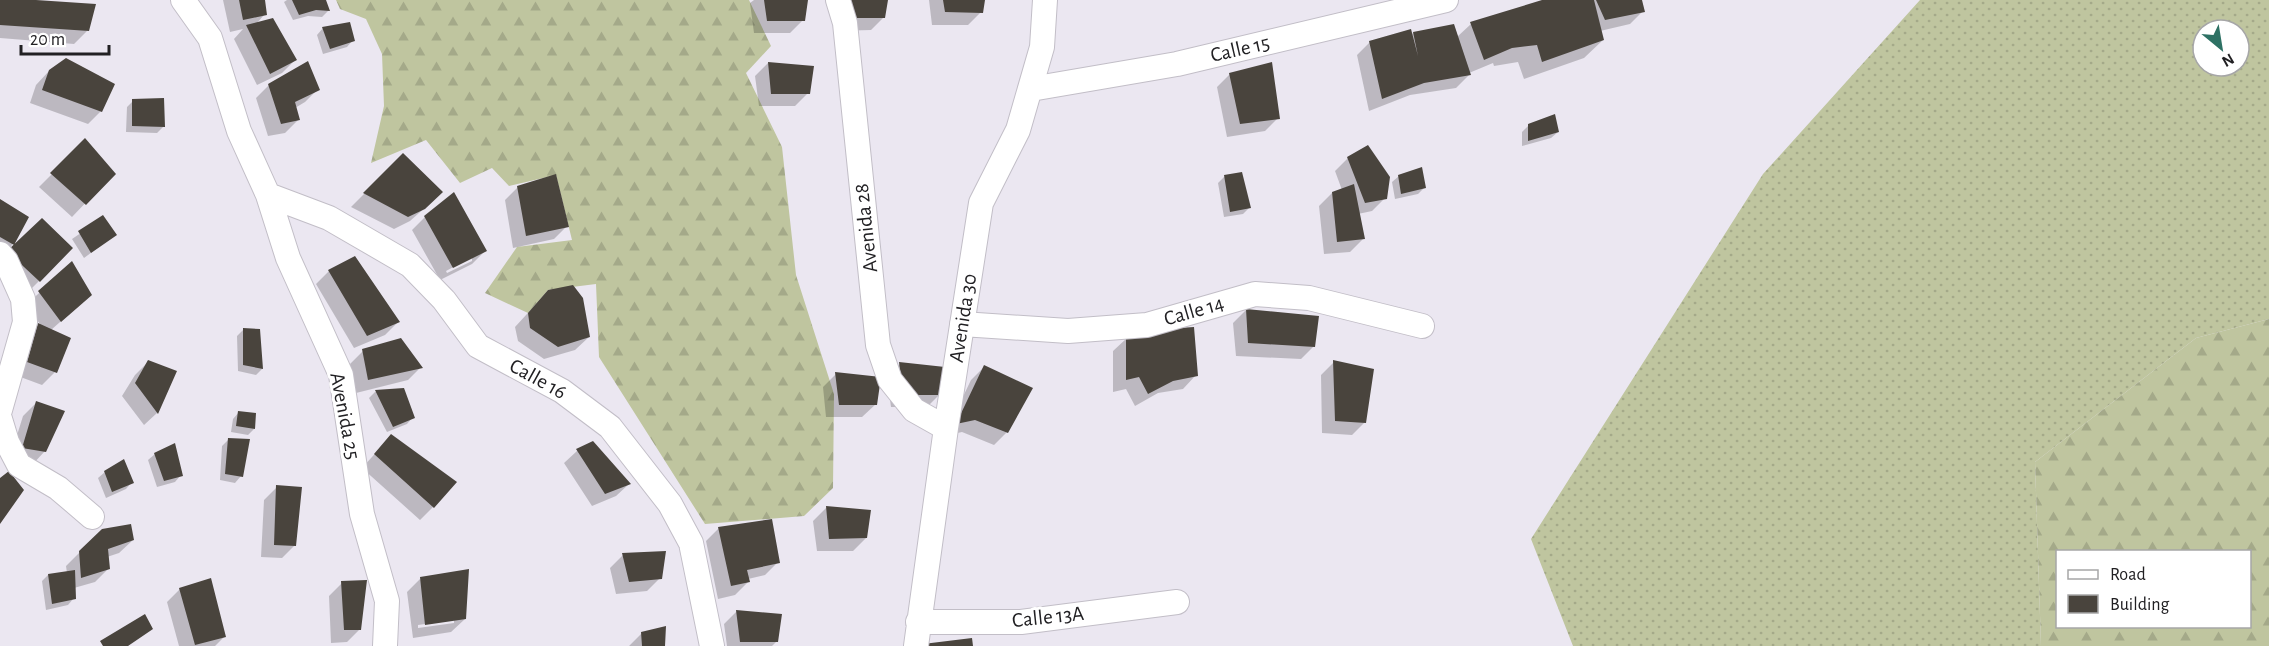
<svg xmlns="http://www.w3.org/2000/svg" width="2269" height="646" font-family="'Alegreya Sans',sans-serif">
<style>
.grass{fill:url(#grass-dots);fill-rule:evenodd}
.forest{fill:url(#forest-firs);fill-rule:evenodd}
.shadow{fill:#0003;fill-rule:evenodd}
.building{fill:#49443d}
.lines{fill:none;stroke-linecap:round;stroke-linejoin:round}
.minor-casing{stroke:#c2bec7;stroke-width:26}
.minor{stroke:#fff;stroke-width:24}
.labels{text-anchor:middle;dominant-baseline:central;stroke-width:6;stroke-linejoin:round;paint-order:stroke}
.street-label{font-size:21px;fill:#212023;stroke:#fff}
</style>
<defs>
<pattern id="grass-dots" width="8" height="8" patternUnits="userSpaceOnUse" patternTransform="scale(1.5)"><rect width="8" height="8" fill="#bfc59f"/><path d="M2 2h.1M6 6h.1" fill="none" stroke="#a4a989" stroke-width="1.8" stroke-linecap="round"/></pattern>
<pattern id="forest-firs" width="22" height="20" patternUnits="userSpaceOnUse" patternTransform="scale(1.5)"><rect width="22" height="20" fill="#bfc59f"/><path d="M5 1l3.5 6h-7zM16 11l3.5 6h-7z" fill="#a4a989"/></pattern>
</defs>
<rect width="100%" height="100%" fill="#ebe7f1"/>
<path class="grass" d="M1920 0H2269V319L2196 338 2035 462 2041 646H1573L1531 539 1763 174ZM2203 30H2239V66H2203Z"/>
<path class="forest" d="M336 0H749L771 46 746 73 782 147 796 275 834 394 833 488 804 516 705 524 599 357 596 284 548 290 528 313 485 293 517 247 572 240 556 175 509 186 492 168 460 183 426 140 371 163 384 106 382 54 366 19 340 9Z
M2269 319V646H2041L2035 462 2196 338ZM2058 552H2250V626H2058Z"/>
<path class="shadow" d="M0 0H10L87 31 74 44 0 38Z
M223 0H264L265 14 256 24 295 60 282 73 257 85 234 39 243 29 230 32Z
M287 0H324L328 11 322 17 308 16 293 20 284 2Z
M754 0H806L803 20 790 33H754L750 3Z
M886 0 884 17 871 30 835 31Z
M929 0H983L981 12 968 25H932Z
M1548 0H1640L1643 11 1630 24 1600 31 1603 40 1584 58 1524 79 1518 62 1494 66 1493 63 1469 73V75L1456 88 1410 95 1369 111 1357 55 1370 42 1411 36 1413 33 1457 37 1471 24Z
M323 28 353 40 347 47 323 54 317 35Z
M768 63 808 93 795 106H759L755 76Z
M49 71 101 111 88 124 30 103 36 85Z
M1230 74 1278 118 1265 131 1227 137 1217 87Z
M269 85 318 89 305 102 295 108 298 120 285 133 268 136 256 98Z
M133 101 164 126 157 133 126 132 127 107Z
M1529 125 1558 132 1551 138 1522 146V132Z
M85 141 114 173 72 217 39 187Z
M403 155 428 205 410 221 394 229 351 207Z
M1348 158 1385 198 1372 211 1358 214 1363 239 1350 252 1324 254 1319 206 1332 193 1342 190 1335 171Z
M1241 174 1249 208 1243 214 1224 217 1218 183 1224 177Z
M1399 176 1424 188 1418 194 1395 199 1392 182Z
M518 187 567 226 554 239 513 248 505 200Z
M0 201 27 218 9 250 39 281 26 294 0 257Z
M425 217 485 251 472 264 440 280 412 230ZM472 257V261L447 273 446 271Z
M103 218 115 235 84 258 72 239Z
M72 263 77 307 51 330 55 372 42 385 15 375 25 338 40 324 26 305Z
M329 271 398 322 385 335 354 348 316 284Z
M548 291 589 337 575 350 544 359 518 341 515 327Z
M1246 310 1314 346 1301 359 1236 356 1233 323Z
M244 329 258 330 262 369 256 375 238 371 237 336Z
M1127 338 1196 375 1183 389 1158 393 1135 406 1126 389 1113 392V351Z
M363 351 421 367 408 380 356 393 350 364Z
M148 362 175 372 157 413 144 425 122 396 135 375Z
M1334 362 1365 422 1352 435 1322 433 1321 375Z
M900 364 940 394 927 407H891L887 377Z
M984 367 1007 432 994 445 962 432 944 436 971 380Z
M836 374 876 404 862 417H826L823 387Z
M403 389 413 417 407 424 387 432 369 398 375 392Z
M36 403 45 451 32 465 9 461 23 416Z
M239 412 254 429 248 435 231 432 233 419Z
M391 436 433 507 420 520 362 468Z
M229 439 241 476 235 483 220 480 222 446Z
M592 442 629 484 616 496 592 506 564 463 577 451Z
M155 454 181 475 175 482 157 487 148 460Z
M105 472 132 482 126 489 106 498 98 478Z
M277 487 295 545 282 558 261 557 264 500Z
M826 508 870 511 866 538 853 551H817L813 521Z
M719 528 778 562 765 575 748 579V582L735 595 718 599 706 541Z
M133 540 119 553 107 557 108 569 95 582 74 588V598L68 605 46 610 42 581 48 575 67 573 66 566 80 552Z
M623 555 660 578 647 591 616 594 610 568Z
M420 579 465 619 451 632 413 638 407 592ZM454 620V623L418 628V625Z
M342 583 360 629 347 642 331 643 329 596Z
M180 589 224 637 215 646H179L167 602Z
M737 611 777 641 772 646H727L724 624Z
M641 634 664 646H629Z"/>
<path class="building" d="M0 0H36L96 4 89 31 0 25Z
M239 0H265L267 15 243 20Z
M292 0H326L330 11 316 10 299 15Z
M764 0H808L805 21H767Z
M845 0H888L885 18H847Z
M943 0H985L983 13 945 12Z
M1542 0H1594L1604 40 1542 62 1537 45 1512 48 1484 60 1470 22Z
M1596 0H1642L1645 12 1605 20Z
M273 18 297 60 270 74 246 25Z
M350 22 355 41 330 49 322 27Z
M1454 24 1471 75 1424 83 1382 99 1369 41 1411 29 1418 56 1413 32Z
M66 58 115 84 102 112 42 90 49 70Z
M308 61 320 90 295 102 300 120 281 124 268 84Z
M768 62 814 66 810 94H771Z
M1272 62 1280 119 1240 124 1229 73Z
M164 98 165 127 132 126V99Z
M1555 114 1559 132 1528 141V124Z
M85 138 116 174 86 205 50 173Z
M1368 145 1390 177 1387 199 1365 203 1347 157Z
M403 153 443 192 425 209 408 217 363 193Z
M1422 167 1426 188 1401 194 1398 175Z
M1242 172 1251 208 1230 212 1224 175Z
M556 174 569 227 526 236 517 186Z
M1354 184 1365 239 1337 242 1332 192Z
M454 192 487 251 453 268 424 216Z
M0 199 29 217 14 245 0 237Z
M103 215 117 235 91 253 78 231Z
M42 218 73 248 40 282 7 251Z
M355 256 400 322 367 336 328 270Z
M72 261 92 295 61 322 38 291Z
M573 285 583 298 590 337 558 347 530 328 528 313 548 290Z
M1246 309 1319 316 1315 347 1248 343Z
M38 323 71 338 57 373 27 362Z
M1194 327 1198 376 1173 381 1148 394 1139 377 1126 380V337L1165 329Z
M243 328 260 329 263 369 243 365Z
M401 338 423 368 368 380 362 349Z
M148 360 177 371 158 414 135 383Z
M1333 360 1374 369 1366 423 1335 421Z
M899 362 945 367 941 395H903Z
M984 365 1033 388 1008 433 975 420 956 424Z
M835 372 881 377 877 405H839Z
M404 388 415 418 393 427 375 390Z
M36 401 65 411 46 452 22 448Z
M238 411 256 413 255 429 236 426Z
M391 434 457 482 434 508 374 454Z
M228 438 250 439 243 477 225 474Z
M593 441 631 484 605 494 576 449Z
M175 443 183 476 164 481 154 453Z
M124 459 134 483 112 492 104 471Z
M9 471 24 490 0 524V478Z
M276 485 302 487 296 546 274 545Z
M826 506 871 510 867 538 829 539Z
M772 519 780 563 747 570 750 582 731 586 718 527Z
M131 524 134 540 108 549 110 569 81 578 79 551 102 529Z
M666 551 662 579 629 582 622 553Z
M469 569 466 619 425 625 420 577Z
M75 570 76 599 52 604 48 574Z
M211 578 226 637 195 645 179 588Z
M367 580 361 630H344L341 581Z
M736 610 782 614 778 642H740Z
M145 614 153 629 128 646H103L100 641Z
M666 626 665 646H642L641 632Z
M972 638 973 646H923V644Z"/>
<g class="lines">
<g class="minor-casing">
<path id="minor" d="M183 0 210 38 239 131 268 195 288 258 341 375 362 514 387 601 385 646
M838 0 845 23 878 345 890 380 914 410 946 428
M1031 89 1177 64 1446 0
M268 195 329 218 410 265 444 300 478 346 562 391 610 427 670 504 691 543 712 646
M0 254 6 261 23 299 25 322 0 410
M962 324 1068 331 1147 325 1255 294 1309 298 1422 326
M0 419 7 442 19 465 58 488 92 517
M918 622H1021L1177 602
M916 646 946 428 981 203 1018 130 1042 47 1045 0"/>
</g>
<use href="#minor" class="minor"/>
</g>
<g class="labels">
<g class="street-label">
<text transform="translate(1240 49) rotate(-13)">Calle 15</text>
<text transform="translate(866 228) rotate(-96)">Avenida 28</text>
<text transform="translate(1194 311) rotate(-16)">Calle 14</text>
<text transform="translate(963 318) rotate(-81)">Avenida 30</text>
<text transform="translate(538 379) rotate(29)">Calle 16</text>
<text transform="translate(345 416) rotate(79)">Avenida 25</text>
<text transform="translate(1048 617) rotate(-6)">Calle 13A</text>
</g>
</g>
<rect x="2056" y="550" width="195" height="78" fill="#ffffff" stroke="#a6a6a7" stroke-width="1.5"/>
<rect x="2068" y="570" width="30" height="9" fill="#ffffff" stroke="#a6a6a7" stroke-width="1.5"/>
<text x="2110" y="580" font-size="18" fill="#212023">Road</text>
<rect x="2068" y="595" width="30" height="18" fill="#49443d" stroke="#a6a6a7" stroke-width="1.5"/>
<text x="2110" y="610" font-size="18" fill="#212023">Building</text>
<g transform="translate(2221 48) rotate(150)"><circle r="28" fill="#ffffff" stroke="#a6a6a7" stroke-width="1.5"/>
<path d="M0-4.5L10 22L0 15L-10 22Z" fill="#2e7164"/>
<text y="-9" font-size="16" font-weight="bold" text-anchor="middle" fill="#212023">N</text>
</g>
<path d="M21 45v9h88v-9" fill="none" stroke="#212023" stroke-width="3"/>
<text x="30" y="45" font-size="18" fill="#212023" stroke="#ffffff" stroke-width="4.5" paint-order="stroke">20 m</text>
</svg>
